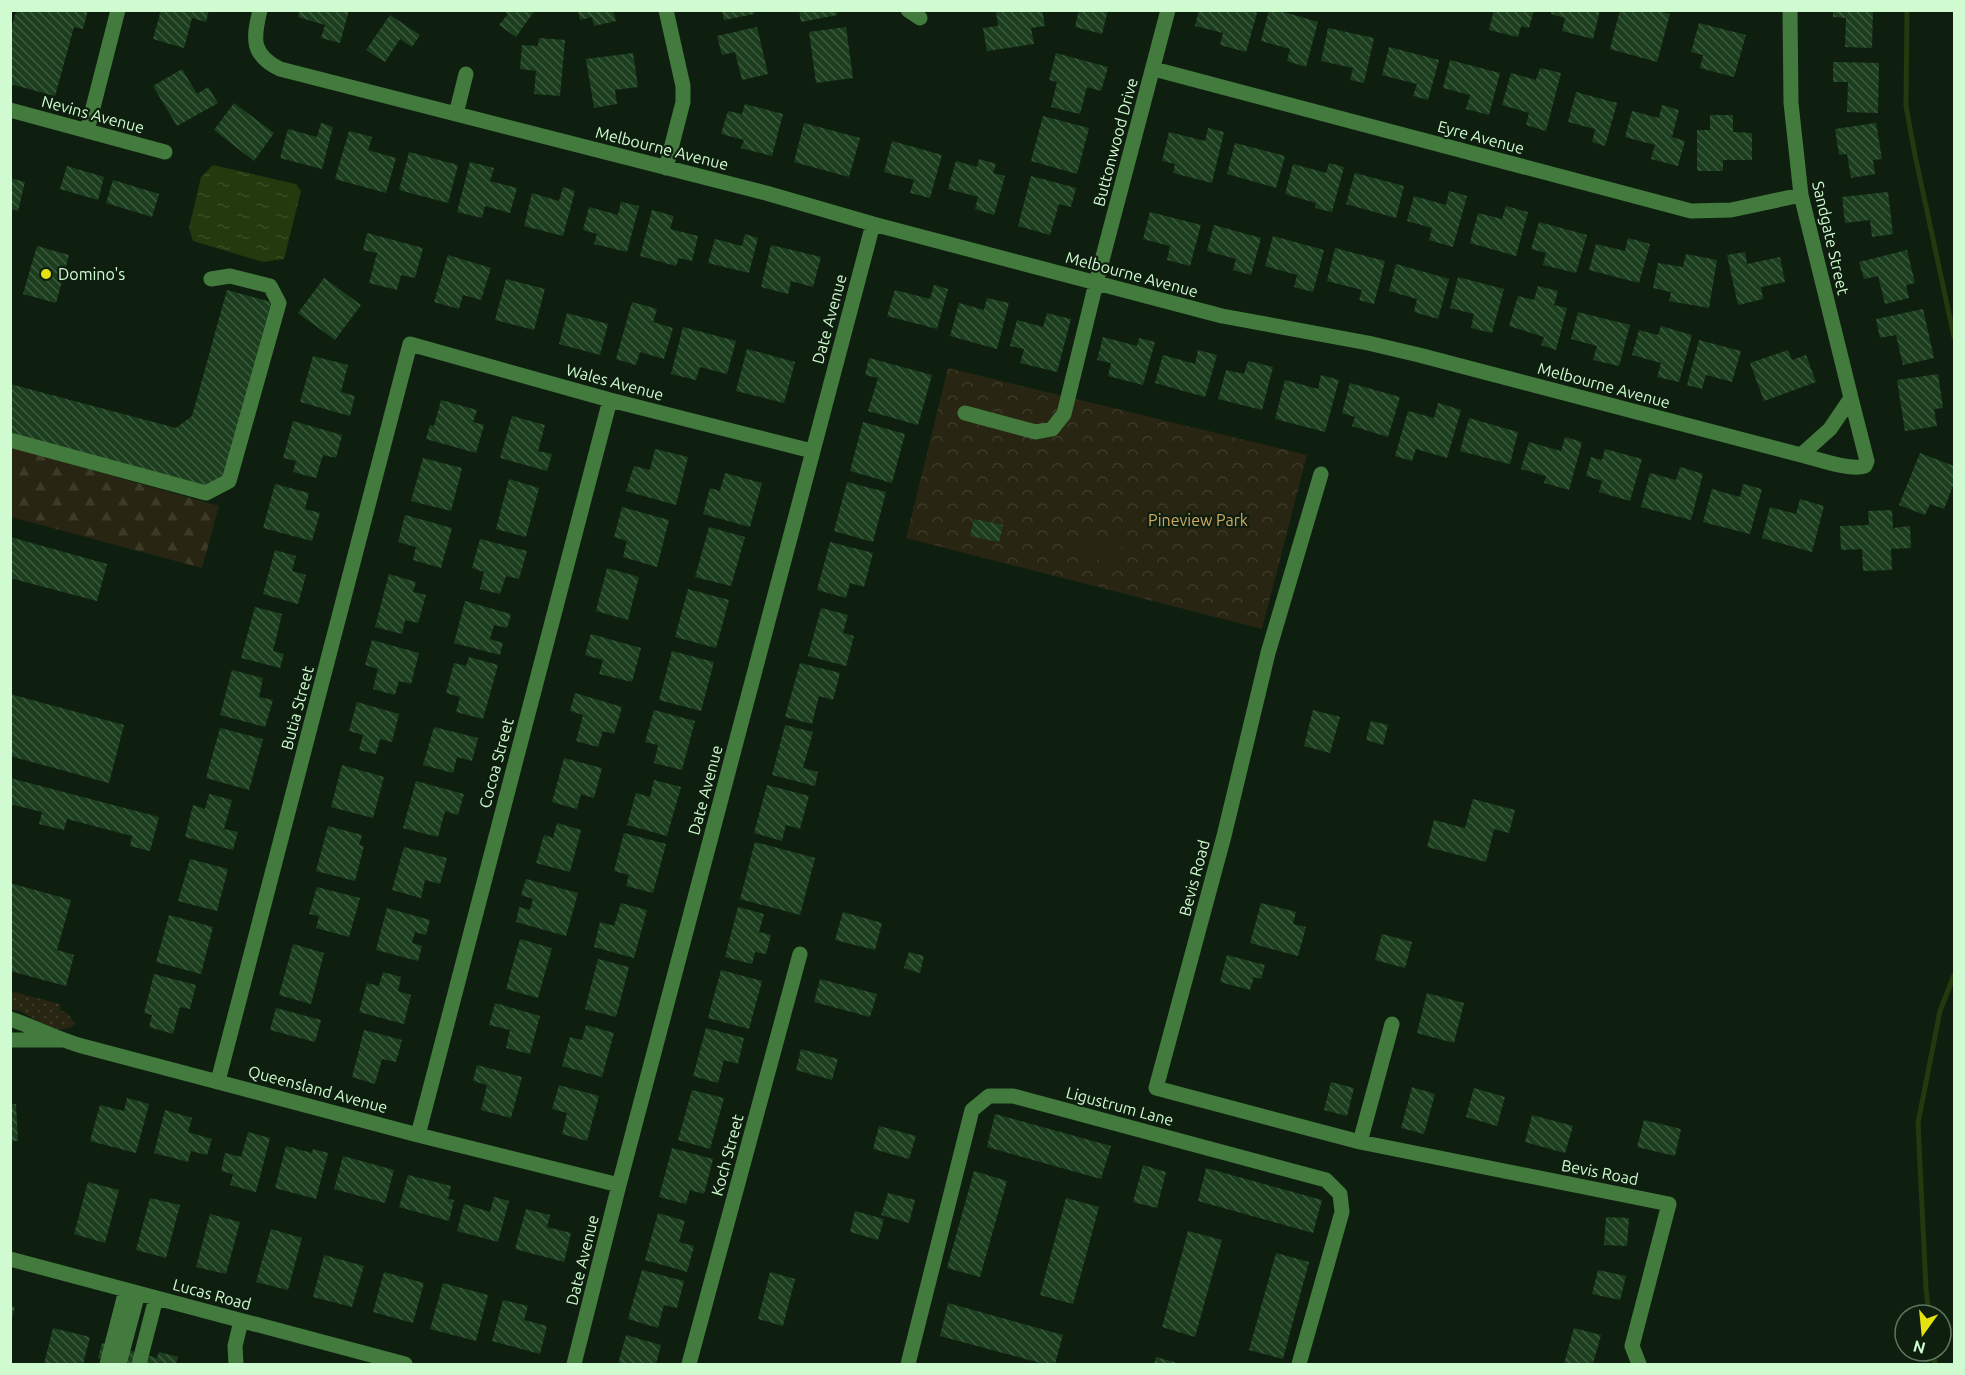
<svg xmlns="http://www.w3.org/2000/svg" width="1965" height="1375" font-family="Ubuntu,sans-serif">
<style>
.grass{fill:url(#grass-dots)}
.forest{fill:url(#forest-firs)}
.park{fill:url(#park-crowns)}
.pitch{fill:#282512}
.water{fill:url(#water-ripples)}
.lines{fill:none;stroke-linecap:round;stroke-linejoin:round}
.stream{stroke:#223a0d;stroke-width:5}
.building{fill:url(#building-back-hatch)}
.minor{stroke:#427b3d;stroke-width:15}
.poi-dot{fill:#e6e211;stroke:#0e1f0f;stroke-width:2}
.labels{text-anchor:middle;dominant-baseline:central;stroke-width:4.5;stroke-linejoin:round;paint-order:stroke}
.street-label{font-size:16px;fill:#d0fbd0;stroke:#0e1f0f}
.poi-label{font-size:16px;fill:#d0fbd0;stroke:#0e1f0f;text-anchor:start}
.park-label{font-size:16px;fill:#d5aa62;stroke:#0e1f0f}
</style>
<defs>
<pattern id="grass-dots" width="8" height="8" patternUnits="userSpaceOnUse" patternTransform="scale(1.5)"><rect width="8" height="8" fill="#282512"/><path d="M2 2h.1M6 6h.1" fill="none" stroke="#3c3b28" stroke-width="1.8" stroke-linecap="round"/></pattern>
<pattern id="forest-firs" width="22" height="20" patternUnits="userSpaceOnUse" patternTransform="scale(1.5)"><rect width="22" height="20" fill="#282512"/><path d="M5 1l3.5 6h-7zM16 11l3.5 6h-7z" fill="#3c3b28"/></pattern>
<pattern id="park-crowns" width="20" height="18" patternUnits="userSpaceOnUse" patternTransform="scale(1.5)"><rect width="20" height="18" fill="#282512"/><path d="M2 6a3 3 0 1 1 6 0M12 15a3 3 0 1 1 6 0" fill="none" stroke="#3c3b28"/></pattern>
<pattern id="water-ripples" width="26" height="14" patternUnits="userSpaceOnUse" patternTransform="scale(1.5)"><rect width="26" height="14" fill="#223a0d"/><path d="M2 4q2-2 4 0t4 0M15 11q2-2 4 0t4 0" fill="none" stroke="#374e24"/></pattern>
<pattern id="building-back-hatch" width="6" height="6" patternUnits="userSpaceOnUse" patternTransform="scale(1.5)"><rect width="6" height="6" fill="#1c3e1e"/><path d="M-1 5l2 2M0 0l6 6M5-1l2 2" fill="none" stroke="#3c5b3e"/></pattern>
</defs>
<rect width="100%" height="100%" fill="#0e1f0f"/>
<path class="grass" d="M10 991 60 1004V1010L67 1013 75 1024C53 1041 32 1011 11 1009Z"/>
<path class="forest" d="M10 447 219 506 202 568 11 517Z"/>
<path class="park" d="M948 368 1307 455 1262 629 906 538Z"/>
<path class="pitch" d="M1084 533 1123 541 1118 565 1079 555Z"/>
<path class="water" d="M213 165 296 184 301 191 284 259 263 262 193 241 189 228 201 177Z"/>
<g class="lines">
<path class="stream" d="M1907 10 1906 106 1915 155 1954 337
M1929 1315 1926 1289 1918 1123 1940 1011 1954 975
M1933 1351 1935 1364"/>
</g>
<path class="building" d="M18 10H88L83 29 74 27 55 96 10 84V33L15 15Z
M161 10H209L206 22 192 18 184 48 153 39Z
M300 10H349L340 43 321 38 325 25 298 17Z
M503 10H535L516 37 499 25 508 14Z
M578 10H613L616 21 594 26 592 17 580 20Z
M722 10H754V14L724 20Z
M799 10H836L837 15 801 22Z
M996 10H1042L1045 26 1031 28 1034 44 987 51 983 28 998 26Z
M1079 10H1108L1102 34 1075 27Z
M1199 10H1249L1257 13 1246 52 1220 45 1223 33 1195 26Z
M1269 10H1277L1318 22 1306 67 1287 61 1290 49 1261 41Z
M1494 10H1534L1529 28 1521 26 1518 37 1489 30Z
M1552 10H1600L1593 39 1562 31 1565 18 1551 14Z
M1620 10H1656L1670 14 1657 62 1610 49Z
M1833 10H1873L1872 48 1845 47 1846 18 1833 17Z
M390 15 420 35 412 47 400 39 385 62 366 50Z
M1699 23 1746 35 1734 77 1700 68 1703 55 1691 52Z
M757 27 768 74 742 80 735 52 722 55 717 36Z
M846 27 853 78 816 83 809 32Z
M1328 28 1374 38 1364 83 1350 80 1353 68 1321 61Z
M539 38 565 40 560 96 534 94 536 71 520 69 522 45 538 46Z
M1389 47 1439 60 1428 100 1413 96 1417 84 1382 75Z
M633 53 638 87 615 90 617 104 594 108 586 59Z
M1056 53 1108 67 1101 91 1087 87 1080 114 1051 107 1057 82 1049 80Z
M1450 60 1500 73 1489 115 1466 109 1470 95 1443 88Z
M1833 62 1879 63 1878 113 1847 112 1848 82H1833Z
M1540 68 1561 73 1546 131 1526 125 1529 113 1502 105 1511 73 1536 80Z
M182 69 197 94 208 87 218 103 177 126 153 86Z
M1576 92 1617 103 1605 146 1592 142 1595 129 1568 122Z
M234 103 274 133 254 161 214 130Z
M745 104 783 114 772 156 741 148 744 140 721 134 728 111 742 114Z
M1662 105 1679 110 1672 137 1685 141 1678 166 1651 159 1655 145 1625 137 1632 111 1659 118Z
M1710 115H1733V132L1752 133V160H1723V171H1697V130H1710Z
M1043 116 1089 128 1077 174 1031 161Z
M321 123 333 127 322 169 280 158 288 129 317 137Z
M804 123 860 138 849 177 794 162Z
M1876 123 1882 159 1873 160 1875 174 1851 178 1847 154 1839 155 1835 129Z
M1208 128 1224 132 1212 183 1173 173 1175 164 1162 161 1169 132 1205 141Z
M349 131 372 137 368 150 396 158 386 193 335 179Z
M892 141 942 155 930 198 910 193 914 180 884 172Z
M1235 143 1285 156 1276 188 1227 174Z
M409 152 458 165 448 203 399 190Z
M979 159 996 164 993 173 1005 176 994 215 975 209 978 197 948 189 956 161 977 167Z
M470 162 494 168 490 181 517 188 510 213 485 206 482 218 457 212Z
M1329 163 1344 167 1332 212 1315 208 1316 203 1285 194 1293 164 1326 173Z
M67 166 104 177 98 200 60 189Z
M1355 173 1404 186 1396 218 1346 204Z
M1031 176 1076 188 1071 207 1059 204 1050 235 1018 226Z
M10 178 25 182 18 211 10 209Z
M113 180 159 194 152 217 106 203Z
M563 187 575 191 563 236 524 226 532 193 559 201Z
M1449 191 1467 196 1453 247 1429 240 1432 228 1407 221 1414 196 1446 205Z
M1888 192 1893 234 1872 237 1870 220 1845 223 1842 197Z
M621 202 639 206 627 252 594 244 597 234 583 230 589 207 618 215Z
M1506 206 1528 212 1516 256 1470 243 1478 213 1502 219Z
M652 210 674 216 670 229 698 236 692 261 679 258 676 266 640 256Z
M1150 212 1201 225 1190 266 1167 260 1170 246 1143 239Z
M1539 222 1587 235 1576 273 1543 265 1546 253 1531 249Z
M1214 225 1261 238 1251 275 1233 270 1236 259 1207 251Z
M367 233 423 248 415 278 401 275 397 290 369 283 377 253 363 250Z
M745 234 758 238 749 273 708 263 715 239 742 246Z
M1273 236 1324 250 1313 292 1294 287 1297 275 1265 266Z
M1628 238 1650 244 1639 283 1589 270 1596 244 1625 251Z
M771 245 821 257 813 287 791 281 788 294 761 287Z
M37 246 69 255 56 303 23 294Z
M1335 248 1385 261 1374 304 1359 300 1362 290 1327 281Z
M1907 250 1915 283 1906 285 1909 298 1885 304 1878 276 1864 279 1859 262Z
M1745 252 1747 264 1780 257 1785 282 1761 287 1763 299 1738 305 1727 255Z
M1686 254 1717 260 1709 308 1669 301 1671 292 1653 288 1658 263 1683 267Z
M448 255 491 268 481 300 463 295 459 309 434 302Z
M1396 264 1449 279 1438 319 1414 312 1417 299 1389 291Z
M1458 277 1504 289 1492 333 1471 328 1474 314 1450 308Z
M324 278 361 305 335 340 298 313Z
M506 279 545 289 534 330 495 320Z
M934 285 948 289 937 329 887 316 895 290 930 299Z
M1538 286 1558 291 1554 305 1567 308 1556 350 1541 345 1544 337 1509 326 1518 296 1534 300Z
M227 290 271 302 224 476 203 488 10 436V384L176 428 192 416Z
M987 298 1009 303 997 349 950 336 959 303 984 310Z
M632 302 657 309 653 322 673 328 664 359 640 352 636 365 616 359Z
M1923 309 1934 358 1903 365 1896 335 1880 338 1876 319Z
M1578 312 1630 325 1619 366 1593 360 1597 346 1571 339Z
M567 313 608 324 600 355 559 344Z
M1047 313 1071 319 1057 372 1020 363 1024 349 1010 346 1017 320 1043 327Z
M1661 326 1692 335 1679 382 1657 377 1661 363 1632 355 1639 330 1658 335Z
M683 327 736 341 727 374 700 367 696 380 671 374Z
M1103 337 1137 346 1139 338 1155 342 1143 385 1108 376 1111 363 1097 360Z
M1699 340 1741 351 1732 382 1706 375 1702 389 1687 385Z
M747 349 795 362 784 403 736 391Z
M1198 350 1217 355 1205 397 1155 383 1163 355 1195 364Z
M1788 350 1792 360 1806 355 1816 382 1764 401 1750 363Z
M313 356 348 365 341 392 355 396 350 416 300 402Z
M869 358 932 375 918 425 868 411 878 378 865 375Z
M1248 361 1273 367 1262 410 1218 399 1226 370 1244 374Z
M1938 374 1943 408 1934 409 1937 426 1905 431 1897 380Z
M1321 375 1339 380 1325 432 1275 419 1285 380 1318 389Z
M1350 383 1400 397 1388 437 1352 426 1355 417 1342 413Z
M441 400 477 410 473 422 484 425 476 453 426 439 430 425 434 426Z
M1438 403 1461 410 1447 458 1416 449 1412 461 1395 456 1408 411 1434 418Z
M512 416 545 425 538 451 552 454 547 471 500 458Z
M1469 418 1518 432 1510 464 1460 451Z
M293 421 342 435 336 458 323 455 316 478 293 472 296 461 283 458Z
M863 422 905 434 892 483 850 471Z
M1565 437 1582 442 1569 490 1544 483 1546 476 1521 469 1529 442 1561 451Z
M655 449 688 457 676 505 626 491 634 466 650 470Z
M1605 449 1642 459 1630 501 1599 492 1602 481 1586 476 1591 457 1602 460Z
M1920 453 1954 466V483L1944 509 1930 504 1925 515 1899 505Z
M423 458 462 468 451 511 411 501Z
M1680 467 1703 474 1691 520 1641 507 1650 473 1676 480Z
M725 473 762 483 750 527 703 514 710 488 720 491Z
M509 479 539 488 526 537 496 529Z
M847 482 886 492 873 542 834 531Z
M275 484 309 493 305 509 320 513 312 541 263 528Z
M1743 484 1762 489 1750 534 1703 522 1712 489 1740 497Z
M1800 499 1824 506 1812 552 1762 538 1770 507 1796 514Z
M622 507 669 520 657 567 623 557 627 541 614 537Z
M1892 510 1893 528 1910 526 1911 548 1891 549 1892 570 1863 571 1862 549 1841 550 1840 526 1869 525 1868 511Z
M405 515 452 528 441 568 413 560 416 547 398 542Z
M974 519 1003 525 999 542 970 536Z
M709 527 745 537 731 586 695 577Z
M10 537 107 564 97 601 10 578Z
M480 539 527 551 519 579 506 576 500 594 480 589 484 572 472 568Z
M830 542 873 553 864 587 850 583 846 598 817 590Z
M275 550 296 556 292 571 306 575 298 604 263 594Z
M607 568 639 577 628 620 596 611Z
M389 574 416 582 413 592 426 595 418 623 405 620 402 634 375 627Z
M688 589 729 600 716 648 675 637Z
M465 601 511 614 507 628 494 625 490 639 503 643 500 655 454 643Z
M255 607 282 614 273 651 284 654 280 668 241 658Z
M821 608 848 615 843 633 854 636 846 666 808 656Z
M591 634 641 648 632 682 599 674 603 660 585 655Z
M372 640 419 653 411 684 399 681 395 695 373 689 378 669 365 665Z
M672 651 714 662 701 711 659 700Z
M469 657 498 665 483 719 456 712 460 697 446 693 454 663 466 666Z
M800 663 840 673 833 700 819 696 812 724 785 717Z
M232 670 263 678 259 697 273 700 265 727 220 715Z
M575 693 622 707 614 734 603 731 598 747 576 741 583 715 570 711Z
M10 694 124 725 109 783 10 756Z
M357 702 399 714 392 742 380 739 376 754 359 750 363 735 349 731Z
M654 710 695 721 682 770 654 763 658 745 645 742Z
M1313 710 1340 717 1330 753 1304 746Z
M1371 721 1388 725 1383 745 1366 740Z
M785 725 813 732 803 768 818 772 815 786 772 775Z
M434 727 478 738 472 761 457 757 453 773 423 765Z
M220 728 263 739 249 790 206 778Z
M564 758 602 768 594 798 581 794 577 809 552 802Z
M342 765 384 777 373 818 331 807Z
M10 778 159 817 150 851 130 846 132 836 67 819 64 830 39 824 42 812 10 804Z
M654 780 681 787 667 836 627 825 636 793 650 797Z
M416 781 464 794 458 815 445 811 438 837 403 828Z
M767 785 809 796 800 829 786 825 782 841 754 833Z
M209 794 232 800 224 829 238 832 233 850 185 837 193 805 205 809Z
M1473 799 1515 810 1509 833 1494 829 1486 862 1427 847 1434 820 1465 828Z
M557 823 581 830 570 872 536 863 544 835 553 838Z
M328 826 362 835 359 845 364 846 355 881 316 871Z
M624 833 666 844 653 893 626 886 629 875 614 871Z
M755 842 815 858 800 915 740 899Z
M404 847 447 858 440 884 425 880 421 898 392 890Z
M190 859 228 869 217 911 178 901Z
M526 879 578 893 566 936 516 922 519 907 530 910 533 899 521 895Z
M10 883 71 900 57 950 74 955 66 986 10 971Z
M317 887 360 898 349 937 316 928 319 916 309 914Z
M621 903 647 910 634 958 594 947 600 922 614 926Z
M1261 903 1296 912 1293 924 1306 927 1298 956 1250 943Z
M738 907 764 914 759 932 771 935 766 954 755 952 752 964 725 957Z
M387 908 430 920 426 935 415 932 412 943 422 946 418 961 376 950Z
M843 912 882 923 875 950 835 940Z
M169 915 213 927 201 974 156 962Z
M1382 934 1412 942 1405 968 1375 960Z
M520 939 552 948 538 998 506 989Z
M293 944 324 953 311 1004 279 995Z
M909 952 924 956 920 973 904 968Z
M1227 955 1265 965 1261 979 1254 977 1250 990 1220 982Z
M598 959 629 967 616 1017 585 1009Z
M721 970 762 981 749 1029 708 1018Z
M383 972 401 977 398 991 411 995 404 1024 359 1012 367 983 379 986Z
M154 974 196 985 190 1009 180 1007 173 1034 149 1027 152 1015 144 1013Z
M820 979 877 994 870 1017 814 1002Z
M1427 993 1464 1003 1454 1043 1417 1033Z
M495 1003 540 1016 530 1054 506 1048 510 1030 489 1025Z
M276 1008 321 1020 315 1042 270 1030Z
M586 1025 614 1033 602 1077 562 1066 570 1037 582 1040Z
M706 1028 744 1038 738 1064 724 1060 718 1083 693 1076Z
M364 1030 402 1040 396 1062 382 1059 375 1084 352 1077Z
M801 1049 838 1059 832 1080 796 1070Z
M477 1065 522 1077 511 1118 481 1110 487 1085 473 1081Z
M1331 1082 1354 1088 1347 1116 1324 1110Z
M559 1085 599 1096 587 1141 562 1134 567 1113 552 1109Z
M1412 1087 1435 1094 1424 1134 1401 1128Z
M1474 1088 1505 1097 1497 1126 1466 1117Z
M692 1090 724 1098 710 1149 678 1140Z
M127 1098 149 1104 136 1153 90 1141 100 1105 124 1111Z
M10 1104H16L18 1141H10Z
M165 1110 192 1118 188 1132 212 1139 207 1155 191 1151 188 1162 154 1153Z
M995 1114 1111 1146 1101 1179 987 1147Z
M1532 1115 1573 1126 1565 1153 1525 1142Z
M1644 1120 1681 1129 1675 1156 1637 1147Z
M879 1126 916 1136 909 1159 873 1149Z
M248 1132 270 1138 256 1192 230 1185 233 1174 221 1171 225 1153 241 1157Z
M286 1146 312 1153 313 1149 328 1153 316 1199 275 1188Z
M672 1148 713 1159 704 1194 690 1190 686 1204 659 1197Z
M343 1156 394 1170 385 1203 334 1189Z
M1143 1165 1166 1172 1157 1208 1133 1202Z
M1206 1168 1322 1200 1313 1233 1198 1201Z
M974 1171 1007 1181 980 1277 947 1268Z
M408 1175 451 1186 448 1199 454 1200 449 1221 399 1207Z
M88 1182 119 1190 105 1243 74 1234Z
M888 1193 915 1200 909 1223 881 1215Z
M494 1197 509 1201 498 1242 457 1231 464 1204 490 1212Z
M150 1198 180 1205 166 1258 136 1250Z
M1066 1198 1099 1207 1073 1304 1040 1295Z
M526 1209 550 1215 547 1227 571 1233 564 1262 515 1249Z
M855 1211 884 1219 878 1240 850 1232Z
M658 1213 685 1221 679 1242 694 1246 687 1272 645 1260Z
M210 1214 240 1222 226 1274 196 1267Z
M1606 1217 1629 1218 1627 1246 1604 1245Z
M271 1229 302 1238 288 1290 256 1282Z
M1188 1231 1222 1240 1195 1337 1162 1327Z
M1276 1253 1309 1262 1283 1359 1249 1350Z
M324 1255 364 1266 352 1307 313 1297Z
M642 1270 684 1281 677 1308 664 1305 658 1328 628 1319Z
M1598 1270 1626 1276 1620 1300 1592 1294Z
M384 1272 424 1283 413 1323 373 1312Z
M770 1272 795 1279 783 1326 758 1319Z
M443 1283 488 1295 476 1341 430 1329Z
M503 1300 528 1306 524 1320 547 1326 540 1354 492 1341Z
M948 1303 1063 1335 1055 1364H1044L940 1336Z
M10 1306 15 1307 11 1322 10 1321Z
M53 1328 90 1337 83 1364H44Z
M1574 1328 1601 1335 1593 1364H1564Z
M626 1335 661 1345 656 1364H618Z
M102 1343 157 1358 159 1352 178 1357 176 1364H125L98 1358Z
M1156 1357 1181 1364H1154Z"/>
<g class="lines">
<path class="minor" d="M260 10C253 39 251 55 280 69L766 193 873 224 1222 316 1368 343 1419 355 1801 455 1830 429 1851 398 1801 195 1791 103 1790 10
M908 10 920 18
M1154 69 1691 211 1731 210 1801 195
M10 110 165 152
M456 114 466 74
M87 131 118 10
M666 168 683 102V86L666 10
M965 413 1036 432 1052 429 1064 414 1096 283 1168 10
M10 440 206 493 229 481 279 303 270 286 230 276 211 279
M1801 455C1818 459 1850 471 1865 466L1867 461 1851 398
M1321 474 1268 653 1224 836 1156 1088 1360 1142 1669 1204 1632 1346 1639 1364
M10 1019C35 1027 57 1039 82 1046L418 1135 619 1185
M10 1040H59
M218 1081 410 344 610 400 812 451
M418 1135 610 400
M1360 1142 1392 1024
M10 1259 405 1364
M107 1364 126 1290
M119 1364 138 1293
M139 1364 156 1298
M236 1364 235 1346 241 1321
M574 1364 619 1185 873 224
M689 1364 800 954
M908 1364 972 1110 989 1096H1013L1326 1180 1340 1194 1342 1212 1299 1364"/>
</g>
<circle class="poi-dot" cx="46" cy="274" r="6"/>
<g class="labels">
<g class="street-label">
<text transform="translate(93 114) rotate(15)">Nevins Avenue</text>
<text transform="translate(1481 137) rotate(15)">Eyre Avenue</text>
<text transform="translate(1115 142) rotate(-75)">Buttonwood Drive</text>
<text transform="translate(662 148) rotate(14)">Melbourne Avenue</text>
<text transform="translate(1831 238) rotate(77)">Sandgate Street</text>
<text transform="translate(1132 274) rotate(15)">Melbourne Avenue</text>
<text transform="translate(829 319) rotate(-75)">Date Avenue</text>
<text transform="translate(615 382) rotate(15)">Wales Avenue</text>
<text transform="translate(1604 385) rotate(15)">Melbourne Avenue</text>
<text transform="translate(297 708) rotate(-75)">Butia Street</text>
<text transform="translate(496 763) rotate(-75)">Cocoa Street</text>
<text transform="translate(705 790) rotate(-75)">Date Avenue</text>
<text transform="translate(1194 878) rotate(-75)">Bevis Road</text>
<text transform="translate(318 1089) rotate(15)">Queensland Avenue</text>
<text transform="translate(1120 1106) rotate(15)">Ligustrum Lane</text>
<text transform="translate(727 1155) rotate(-75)">Koch Street</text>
<text transform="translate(1600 1172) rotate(11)">Bevis Road</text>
<text transform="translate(582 1260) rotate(-76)">Date Avenue</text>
<text transform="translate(212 1294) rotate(15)">Lucas Road</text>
</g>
<g class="poi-label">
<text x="58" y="274">Domino's</text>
</g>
<g class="park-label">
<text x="1198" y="520">Pineview Park</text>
</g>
</g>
<rect width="1965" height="1375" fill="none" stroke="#d0fbd0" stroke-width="24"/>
<g transform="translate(1923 1333) rotate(195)"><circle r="28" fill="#0e1f0f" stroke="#5c775c" stroke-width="1.5"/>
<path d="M0-4.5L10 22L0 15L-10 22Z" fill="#e6e211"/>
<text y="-9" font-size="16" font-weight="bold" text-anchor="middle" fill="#d0fbd0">N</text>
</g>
</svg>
